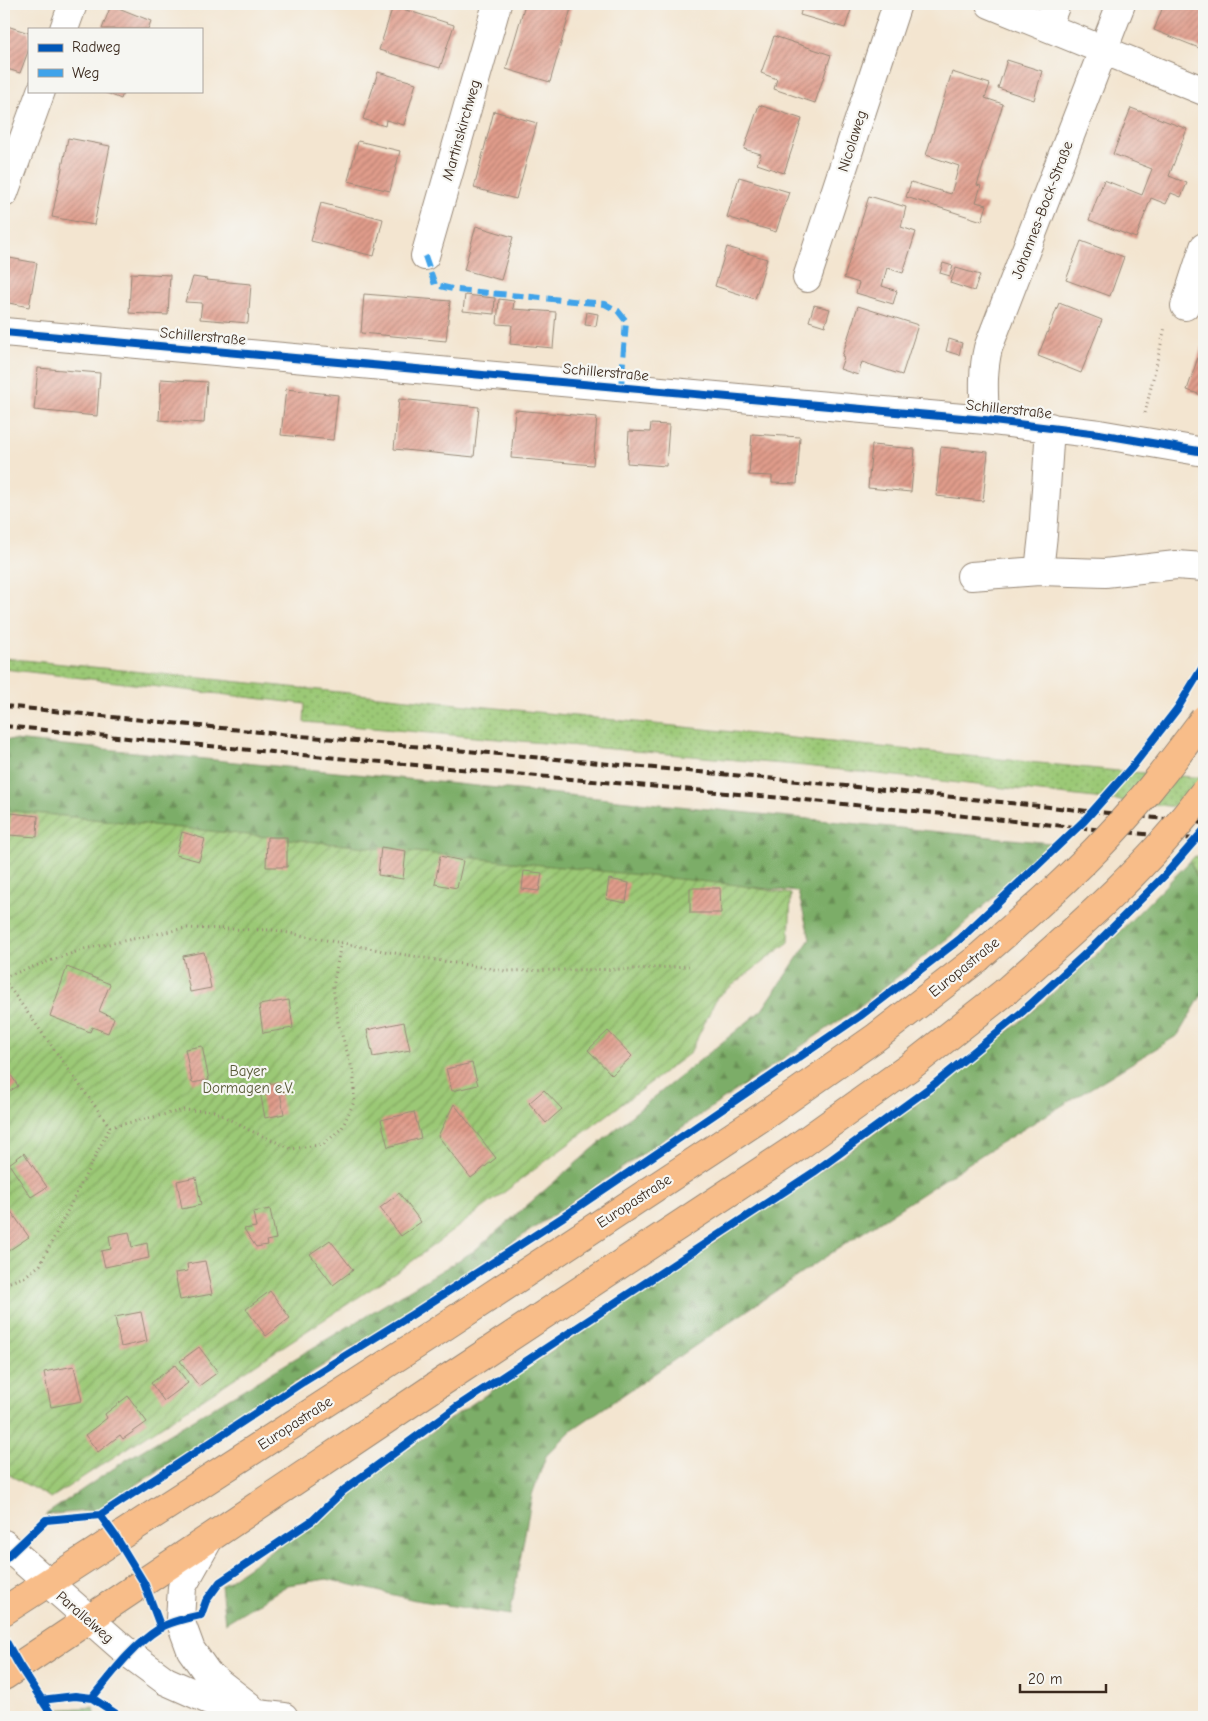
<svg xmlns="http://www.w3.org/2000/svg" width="1208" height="1721" font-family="'Comic Neue',sans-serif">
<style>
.grass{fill:url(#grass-dots);stroke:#6b7a4a}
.forest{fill:url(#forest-firs);stroke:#5c6c42}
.garden{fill:url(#garden-furrows);stroke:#6b7a4a}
.building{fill:url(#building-hatch)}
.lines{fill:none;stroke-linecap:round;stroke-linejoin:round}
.minor-casing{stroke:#978877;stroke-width:30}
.major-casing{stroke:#978877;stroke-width:30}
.path{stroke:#978877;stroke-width:3;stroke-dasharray:1 4;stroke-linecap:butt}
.minor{stroke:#fff;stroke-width:28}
.major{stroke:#f8bd89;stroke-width:28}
.rail{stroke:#3b2a1e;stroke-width:4;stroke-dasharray:8 4;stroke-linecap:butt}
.major-bridge-casing{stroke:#978877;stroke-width:30;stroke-linecap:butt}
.major-bridge{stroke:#f8bd89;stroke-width:28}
.quiet{stroke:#3fa3ea;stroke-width:6;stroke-dasharray:12 6;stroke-linecap:butt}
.cycleway-casing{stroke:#f6f6f2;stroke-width:11}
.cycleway{stroke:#0057b8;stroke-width:8}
.labels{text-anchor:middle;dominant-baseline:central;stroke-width:4.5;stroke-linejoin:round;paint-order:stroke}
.street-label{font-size:15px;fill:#3b2a1e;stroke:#f6f6f2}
.park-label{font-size:15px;fill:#585a38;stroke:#f6f6f2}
</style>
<defs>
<pattern id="grass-dots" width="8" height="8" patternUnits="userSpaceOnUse" patternTransform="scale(1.25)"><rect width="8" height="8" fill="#9bc976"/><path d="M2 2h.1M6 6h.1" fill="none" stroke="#80a360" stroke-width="1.8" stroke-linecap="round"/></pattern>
<pattern id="forest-firs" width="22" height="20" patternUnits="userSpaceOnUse" patternTransform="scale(1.25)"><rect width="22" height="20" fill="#7cad67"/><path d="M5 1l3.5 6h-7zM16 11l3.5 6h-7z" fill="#678d54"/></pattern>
<pattern id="garden-furrows" width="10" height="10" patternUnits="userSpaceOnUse" patternTransform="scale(1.25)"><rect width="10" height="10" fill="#9bc976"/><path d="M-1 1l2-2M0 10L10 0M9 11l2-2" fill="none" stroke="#80a360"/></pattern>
<pattern id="building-hatch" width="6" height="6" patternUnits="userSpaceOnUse" patternTransform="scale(1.25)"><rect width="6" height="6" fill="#e09c8b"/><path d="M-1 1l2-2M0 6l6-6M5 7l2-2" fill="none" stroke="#b77f71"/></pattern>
</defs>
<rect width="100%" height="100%" fill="#f6f6f2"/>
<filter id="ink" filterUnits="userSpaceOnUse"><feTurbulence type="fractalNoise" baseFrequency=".02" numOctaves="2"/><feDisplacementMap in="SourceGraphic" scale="10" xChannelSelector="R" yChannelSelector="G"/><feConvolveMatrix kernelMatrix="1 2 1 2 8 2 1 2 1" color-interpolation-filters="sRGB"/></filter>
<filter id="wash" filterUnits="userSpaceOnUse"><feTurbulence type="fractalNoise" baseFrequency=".0096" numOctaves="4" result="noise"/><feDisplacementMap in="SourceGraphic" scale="20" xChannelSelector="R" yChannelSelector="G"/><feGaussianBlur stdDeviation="1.12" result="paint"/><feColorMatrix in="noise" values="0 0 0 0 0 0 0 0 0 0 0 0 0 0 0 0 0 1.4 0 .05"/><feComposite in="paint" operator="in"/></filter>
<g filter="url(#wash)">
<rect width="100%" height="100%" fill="#f3e5d0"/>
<path class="grass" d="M4 658 1108 770 1204 778V810L805 766 304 722 305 704 4 669Z
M1195 856 1204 857V894L1190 861Z"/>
<path class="forest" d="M4 739 1051 843 1025 869 953 934 856 1009 412 1311 301 1379 97 1510 45 1515 126 1460 474 1251 631 1116 762 1010 810 939 798 892 4 810Z
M1190 861 1204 894V991L1178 1035 989 1150 827 1256 573 1429 546 1456 532 1495 510 1615 415 1600 327 1579 288 1585 225 1623 221 1586 315 1521 345 1493 463 1410 815 1175 936 1090 1026 1017 1100 951Z
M94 1707 96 1717H12L21 1712Z"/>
<path class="garden" d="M4 810 737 885 791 894 789 942 717 997 690 1053 403 1268 51 1498 4 1472Z"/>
<g id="blocks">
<path class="building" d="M525 4 572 5 550 82 506 69Z
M803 4H853L845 28 800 15Z
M1164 4H1198L1204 6V50L1154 30Z
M111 5 151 21 148 29H102Z
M393 6 454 25 440 68 379 50Z
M4 25 29 33V49L20 73 4 68Z
M774 36 831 55 815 103 774 89 777 79 761 73Z
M1007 60 1042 71 1034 100 998 88Z
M378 72 416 83 404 125 386 120 385 126 363 119Z
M952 72 990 84 985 98 1003 104 977 185 981 186 976 202 987 205 982 221 906 197 911 182 951 194 959 166 926 155Z
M102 91H124L121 99Z
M759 105 802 119 784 173 757 164 761 154 744 149Z
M1131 108 1187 129 1169 176 1187 183 1181 197 1171 193 1166 204 1151 198 1136 238 1089 220 1104 180 1142 195 1152 169 1113 154Z
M494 111 537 123 516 199 474 188Z
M68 138 110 146 94 225 52 217Z
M358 141 400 151 390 191 348 181Z
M739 177 789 192 776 232 727 217Z
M869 196 906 207 901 227 916 232 903 273 887 268 882 286 897 291 893 304 856 293 859 283 844 278Z
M321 203 383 219 374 256 311 241Z
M476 226 513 237 501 280 464 270Z
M1081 241 1124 257 1110 296 1066 280Z
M727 247 767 259 755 299 715 286Z
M4 257 37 263 29 307 4 302Z
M943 263 953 266 950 276 940 273Z
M956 268 980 275 974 291 950 283Z
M131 273 170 275 168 315 129 313Z
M193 277 207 279 206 280 251 284 248 323 200 319 202 303 185 302Z
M364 294 450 301 446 341 361 333Z
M465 295 495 298 494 314 463 311Z
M499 299 514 301 513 309 556 312 553 348 510 344 512 325 497 324Z
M1059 303 1102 320 1081 373 1038 356Z
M814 305 830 309 825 326 809 321Z
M858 306 918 325 902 375 862 362 858 375 840 369 844 357 842 356Z
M587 312 598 314 596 326 585 325Z
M949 339 962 343 959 355 946 351Z
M1204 340V396L1187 390Z
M38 368 100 373 97 416 34 410Z
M161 379 207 382 204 423 159 420Z
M286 389 338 395 333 440 281 435Z
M399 399 479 407 474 457 394 449Z
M515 410 597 417 593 465 511 458Z
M651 424 669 425 666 466 627 463 629 431 650 432Z
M752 434 800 437 797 484 772 483V476L749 475Z
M872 445 915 449 911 492 868 488Z
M941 447 988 452 983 501 936 496Z
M11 813 38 816 37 837 9 835Z
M182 832 205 839 199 861 176 855Z
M267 837H287V867H266Z
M381 847 406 851 403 879 378 875Z
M440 856 463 861 457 888 435 884Z
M524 871 542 873 539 891 522 889Z
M609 879 629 883 626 903 606 899Z
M690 888H720L721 913H690Z
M204 952 211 988 190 992 183 956Z
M67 967 110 984 99 1011 114 1018 108 1033 92 1027 90 1032 50 1016Z
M289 1000 293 1028 263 1033 259 1005Z
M404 1022 410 1050 373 1057 367 1030Z
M608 1031 632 1056 612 1075 588 1050Z
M202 1046 209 1080 192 1083 185 1049Z
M472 1063 478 1085 452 1091 446 1069Z
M4 1064 18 1086 4 1095Z
M278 1082 284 1114 265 1118 259 1086Z
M544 1090 562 1109 546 1123 529 1103Z
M454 1104 496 1158 471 1178 438 1136Z
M414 1112 421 1138 388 1147 381 1120Z
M24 1153 47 1187 31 1197 9 1164Z
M196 1177 201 1205 182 1209 177 1181Z
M399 1193 421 1222 401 1236 380 1208Z
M8 1207 29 1237 8 1251 4 1245V1210Z
M270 1209 276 1239 266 1241 267 1245 256 1247 244 1229 256 1227 253 1212Z
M129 1232 132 1247 147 1243 149 1258 105 1267 101 1251 111 1249 109 1236Z
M330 1240 353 1270 333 1285 310 1254Z
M205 1261 212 1294 180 1300 175 1273 188 1271 187 1264Z
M270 1291 290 1318 266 1336 246 1309Z
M141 1312 147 1341 121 1347 115 1317Z
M199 1347 218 1372 199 1386 180 1361Z
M175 1365 188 1383 164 1401 151 1383Z
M74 1366 82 1401 51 1407 44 1372Z
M128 1396 147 1422 123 1439 120 1435 98 1452 85 1435 107 1418 105 1414Z"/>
</g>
</g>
<g filter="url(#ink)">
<use href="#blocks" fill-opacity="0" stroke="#978877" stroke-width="1"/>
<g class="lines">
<g class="minor-casing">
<path id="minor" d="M990 4 1204 91
M1047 27 1056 4
M64 29 73 4
M4 193 41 91
M425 256 497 4
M807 278 897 4
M1185 306 1204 247
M4 332 985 420 1099 434 1204 452
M985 420C984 395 982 373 988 348L1121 4
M1039 571 1043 535 1050 427
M971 576 1039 571 1105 573 1176 565 1204 567
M209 1539 182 1587 180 1620 191 1650 208 1674 249 1706
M4 1544 128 1653 166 1681 211 1701 258 1714 284 1717"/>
</g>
<g class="major-casing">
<path id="major" d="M4 1611 439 1330 765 1115 875 1038 977 959
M4 1676 442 1382 796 1148 911 1066 1005 992"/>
</g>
<path class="path" d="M1145 413 1165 327
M4 977 84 949 186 928 273 930 400 954 505 971 637 969 689 966
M4 980 110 1127 40 1265 24 1277 4 1284
M110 1127 184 1110 214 1111 249 1130 292 1149 324 1144 342 1128 354 1102V1075L338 1022 333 987 341 943"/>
<use href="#minor" class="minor"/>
<use href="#major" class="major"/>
<path class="rail" d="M4 706 290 735 798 781 1204 823
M4 726 292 754 794 799 1204 840"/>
<g class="major-bridge-casing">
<path id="major-bridge" d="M977 959C1022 919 1068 880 1108 837 1143 800 1174 759 1204 719
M1005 992C1075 930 1148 867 1204 792"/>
</g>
<use href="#major-bridge" class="major-bridge"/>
<path class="quiet" d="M425 256 435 285 457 290 605 304 618 311 626 321 621 387"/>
<g class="cycleway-casing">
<path id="cycleway" d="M4 332 985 420 1099 434 1204 452
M100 1515 116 1537 144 1583 161 1628
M4 1560 46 1520 100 1515 303 1382 413 1314 563 1217 860 1016 960 939 1084 821 1132 767 1177 709 1204 665
M4 1638 19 1665 53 1717
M92 1698C113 1672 132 1646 160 1628 172 1621 187 1618 201 1615L206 1601 220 1582 313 1520 344 1490 458 1406 814 1172 932 1086 1022 1012 1095 945 1165 875 1204 830
M41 1700 75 1696 92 1698 121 1717"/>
</g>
<use href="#cycleway" class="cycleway"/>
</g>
</g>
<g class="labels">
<g class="street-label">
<text transform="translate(461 130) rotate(-74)">Martinskirchweg</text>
<text transform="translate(852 141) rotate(-72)">Nicolaweg</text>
<text transform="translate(1042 210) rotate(-69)">Johannes-Bock-Straße</text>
<text transform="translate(203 336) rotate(5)">Schillerstraße</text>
<text transform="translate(606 372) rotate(5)">Schillerstraße</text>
<text transform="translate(1009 409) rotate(6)">Schillerstraße</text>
<text transform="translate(964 967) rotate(-39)">Europastraße</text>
<text transform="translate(634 1201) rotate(-33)">Europastraße</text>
<text transform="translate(295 1423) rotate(-33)">Europastraße</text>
<text transform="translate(85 1617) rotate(41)">Parallelweg</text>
</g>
<g class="park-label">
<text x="248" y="1071">Bayer<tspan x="248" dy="17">Dormagen e.V.</tspan></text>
</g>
</g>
<rect width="1208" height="1721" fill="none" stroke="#f6f6f2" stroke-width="20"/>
<rect x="28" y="28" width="175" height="65" fill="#f6f6f2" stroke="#aba49d"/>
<rect x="38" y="44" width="25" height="8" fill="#0057b8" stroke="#aba49d"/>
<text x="72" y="52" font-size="15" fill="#3b2a1e">Radweg</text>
<rect x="38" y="69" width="25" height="8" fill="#3fa3ea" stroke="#aba49d"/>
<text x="72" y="78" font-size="15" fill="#3b2a1e">Weg</text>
<path d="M1020 1684v8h86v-8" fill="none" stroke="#3b2a1e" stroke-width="2.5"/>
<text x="1028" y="1684" font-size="15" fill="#3b2a1e" stroke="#f6f6f2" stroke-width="4" paint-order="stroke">20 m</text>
</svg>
